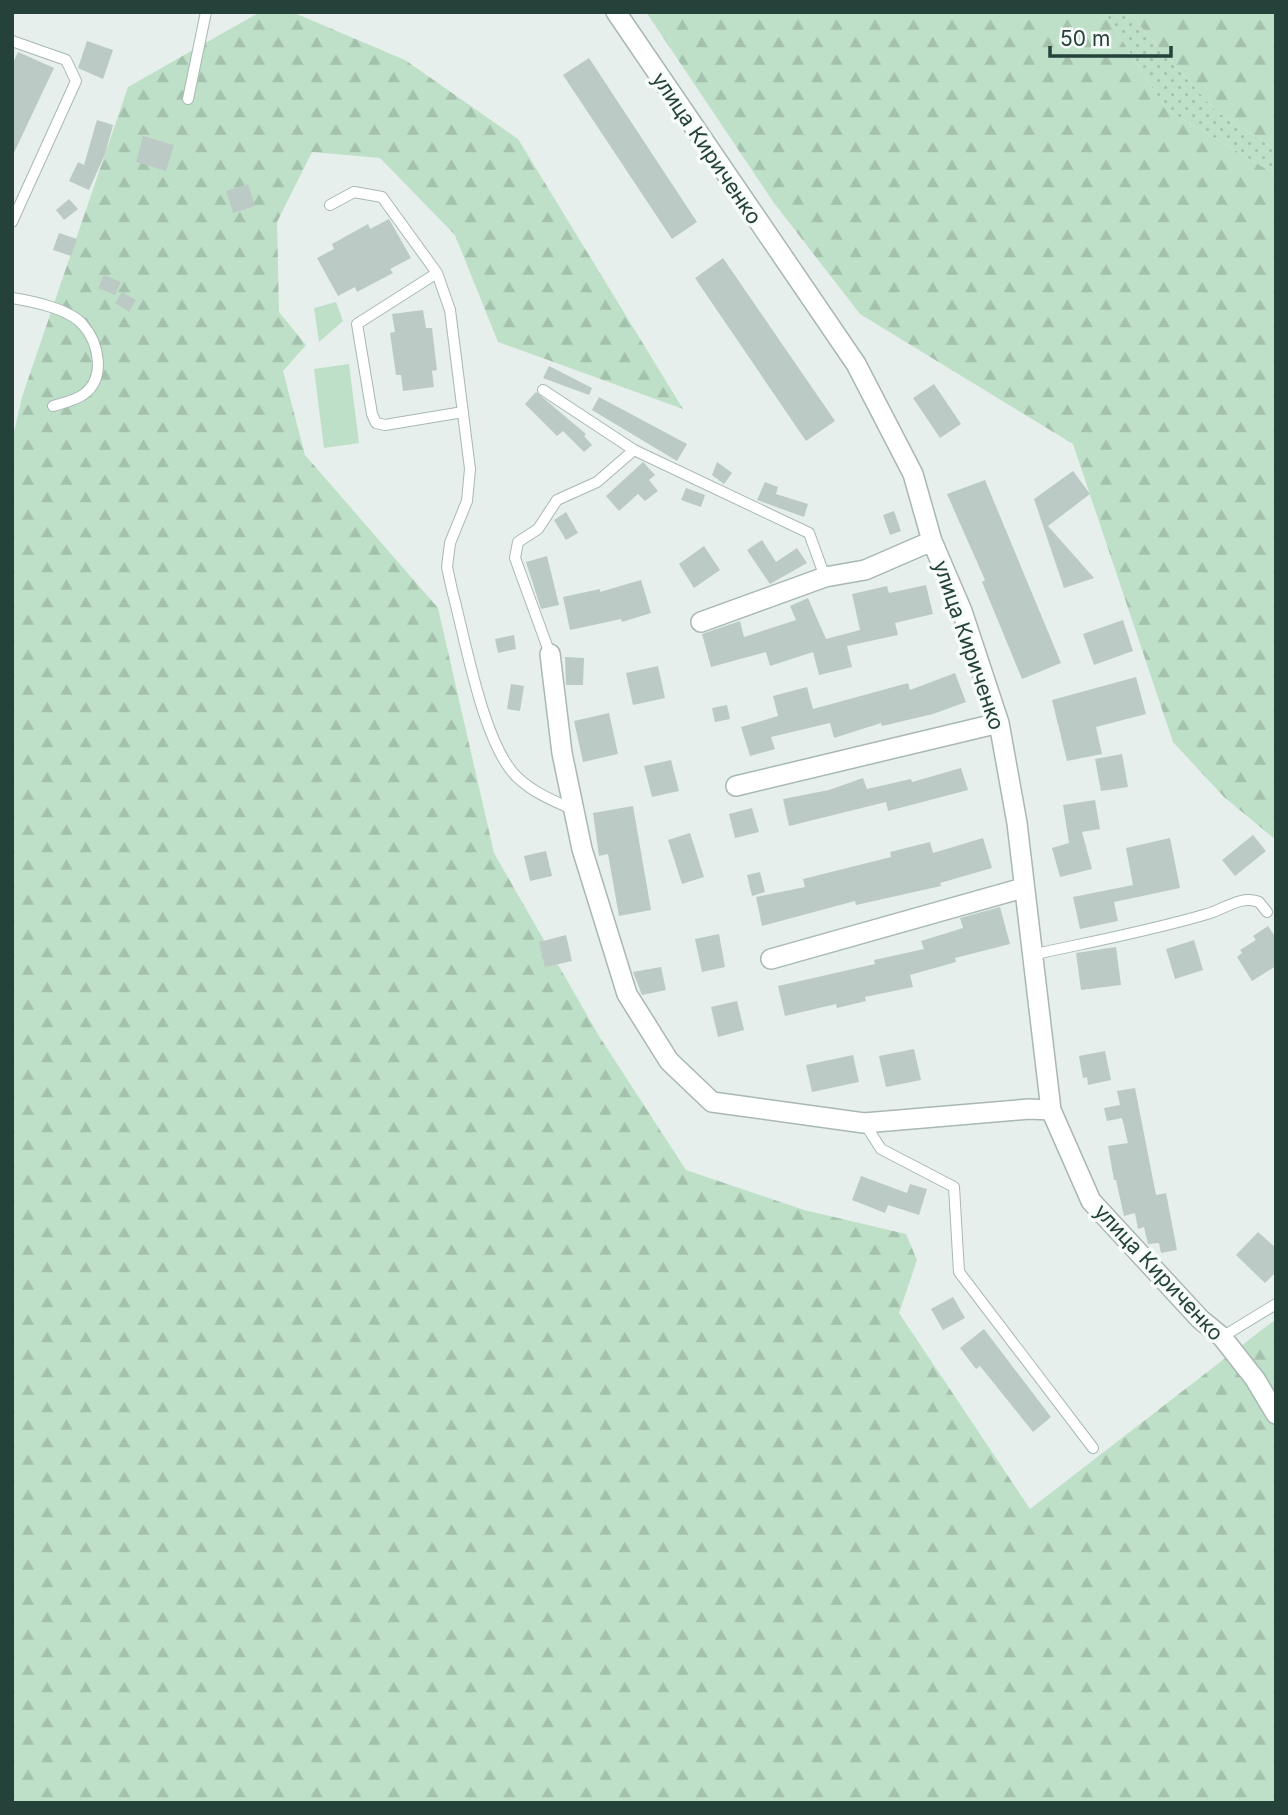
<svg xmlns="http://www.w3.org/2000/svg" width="1288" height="1815" font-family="Inter,sans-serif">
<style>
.grass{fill:url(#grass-dots)}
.forest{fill:url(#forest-firs)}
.green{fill:#bfe0c8}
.building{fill:#bbcac4}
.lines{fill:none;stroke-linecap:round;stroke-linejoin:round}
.service-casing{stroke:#a8b8b2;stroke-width:12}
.minor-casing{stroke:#a8b8b2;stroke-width:22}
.service{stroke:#fff;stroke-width:10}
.minor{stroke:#fff;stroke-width:19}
.labels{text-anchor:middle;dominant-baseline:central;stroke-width:7;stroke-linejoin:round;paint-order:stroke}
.street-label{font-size:21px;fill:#24423a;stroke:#f7fbf9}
</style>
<defs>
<pattern id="grass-dots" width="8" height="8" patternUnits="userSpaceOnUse" patternTransform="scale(1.75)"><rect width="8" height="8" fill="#bfe0c8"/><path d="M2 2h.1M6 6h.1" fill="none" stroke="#a4c1ad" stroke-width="1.8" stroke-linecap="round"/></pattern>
<pattern id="forest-firs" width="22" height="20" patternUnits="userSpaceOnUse" patternTransform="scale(1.75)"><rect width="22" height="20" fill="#bfe0c8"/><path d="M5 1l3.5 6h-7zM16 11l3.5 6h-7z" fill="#a4c1ad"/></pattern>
</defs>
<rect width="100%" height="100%" fill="#e6efeb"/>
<path class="grass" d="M1104 12H1131L1145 32 1216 111 1276 150V175L1166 109Z"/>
<path class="forest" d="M260 12H292L405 60 518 139 683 409 498 342 455 235 380 158 312 152 277 222 279 312 306 345 283 371 305 455 438 608 494 853 599 1036 686 1170 804 1210 906 1234 917 1260 899 1313 1030 1509 1276 1319V1803H12V441L22 397 128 87Z
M646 12H1104L1166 109 1276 175V840L1224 797 1173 742 1073 444 860 314 774 203Z
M1131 12H1276V150L1216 111 1145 32Z"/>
<path class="green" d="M336 302 343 321 319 342 314 308Z
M349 364 359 443 324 448 314 369Z"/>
<path class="building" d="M87 41 113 50 103 79 78 68Z
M18 52 54 68 12 157V65Z
M589 58 697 222 672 239 563 75Z
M97 120 113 125 105 154 89 190 69 181 78 162 84 165Z
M143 136 174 145 166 171 136 162Z
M248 184 255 206 233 213 226 191Z
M69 199 78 209 64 220 56 210Z
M389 219 411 258 390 269 393 273 357 292 355 287 338 296 317 258 334 249 332 244 368 224 370 229Z
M59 233 77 239 71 256 53 250Z
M723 258 835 421 806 441 695 278Z
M104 275 121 282 115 295 98 288Z
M122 292 136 300 129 312 115 303Z
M423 310 426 328H432L437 370 432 371 434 387 403 391 401 375H396L390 333 395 332 392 314Z
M549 366 592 388 589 395 543 378Z
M934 384 961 424 940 438 913 398Z
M536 392 586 434 584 436 592 445 584 452 563 431 557 436 525 404Z
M599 397 687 444 677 461 592 410Z
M643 462 655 475 649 480 658 491 645 501 638 494 619 511 606 496Z
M717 462 732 473 724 484 712 475Z
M1073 471 1090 494 1048 526 1094 578 1064 588 1034 499Z
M985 480 1061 663 1022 679 982 582 985 580 947 494Z
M765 482 778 487 776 494 808 504 804 517 757 500Z
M686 488 705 495 701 507 681 500Z
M894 511 901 531 890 535 883 515Z
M566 512 578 533 566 540 554 520Z
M762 540 776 562 797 548 807 563 770 584 747 550Z
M704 546 720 570 694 588 679 564Z
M547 556 559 605 541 609 526 562Z
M641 580 651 613 622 622 621 619 570 630 563 597 600 589V592Z
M926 585 933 614 895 623 898 635 847 646 852 667 819 675 813 652 770 666 766 652 711 667 702 634 740 621 744 637 796 620 790 606 808 598 826 639 860 630 852 594 887 586 889 593Z
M1123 620 1133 651 1094 665 1083 634Z
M514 635 516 649 498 653 495 639Z
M565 657 584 658 583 685H566Z
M658 666 665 698 633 705 626 673Z
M955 673 966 702 933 714 882 726 881 723 834 738 830 723 771 737 775 749 750 756 741 727 778 716 773 696 807 687 813 709 908 683 910 690Z
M1136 677 1146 714 1096 727 1102 754 1067 761 1052 700Z
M511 684 524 686 520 711 507 709Z
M727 705 730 719 715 722 712 708Z
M609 713 618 754 583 762 574 721Z
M1122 754 1128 787 1101 791 1095 759Z
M671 760 679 791 652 797 644 766Z
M961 768 968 790 888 811 886 802 789 826 783 799 829 790 863 778 867 789 911 779 912 782Z
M1095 800 1100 829 1082 832 1092 869 1060 877 1052 848 1069 843 1063 805Z
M633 806 651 910 619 916 608 854 599 856 593 813Z
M752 808 759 832 735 838 729 814Z
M690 833 704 877 682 884 668 840Z
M1253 835 1266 851 1235 876 1222 860Z
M983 838 992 868 940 883 941 886 856 905 855 901 762 926 756 897 805 887 803 879 891 857 890 852 930 842 933 853Z
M1170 838 1180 888 1114 902 1118 921 1080 929 1073 897 1133 885 1126 848Z
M546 851 552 876 530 881 524 856Z
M760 872 765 892 752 896 747 875Z
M1000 907 1010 944 955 958 956 962 910 975 913 987 865 997 866 1001 837 1008 836 1004 785 1016 778 986 875 964 874 960 924 949 921 941 963 928 960 918Z
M1268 926 1276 938V966L1252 981 1237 957 1242 953 1240 950 1256 940 1253 936Z
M719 934 725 967 702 972 695 939Z
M566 935 572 961 545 967 539 942Z
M1194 940 1203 970 1175 979 1166 949Z
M1116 947 1121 985 1081 990 1076 953Z
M661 967 666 990 642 995 633 972Z
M737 1001 744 1030 718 1037 711 1007Z
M914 1049 921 1080 886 1087 879 1056Z
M1105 1051 1111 1080 1088 1085 1087 1077 1083 1078 1079 1056Z
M853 1055 859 1082 812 1092 806 1065Z
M1135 1088 1156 1195 1166 1193 1177 1250 1161 1253 1159 1243 1148 1244 1144 1227 1138 1229 1135 1213 1124 1216 1116 1180H1114L1108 1146 1128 1143 1122 1118 1107 1121 1104 1108 1120 1105 1117 1091Z
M861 1176 907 1193 910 1184 927 1189 919 1215 888 1205 885 1213 852 1200Z
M1258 1232 1276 1248V1272L1265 1283 1236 1255Z
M953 1297 965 1318 943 1330 931 1309Z
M984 1329 1051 1417 1033 1432 980 1366 976 1369 960 1348Z"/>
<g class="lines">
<g class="service-casing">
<path id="service" d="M12 41 66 60 76 81 12 222
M188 99 206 12
M330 205 354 192 382 197 437 273 450 310 470 469 467 501 450 543 447 567 452 590C465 637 483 746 518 778 534 793 554 801 574 810
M437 273 357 324 372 414 376 423 385 425 463 412
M12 298C32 301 70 309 83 325 99 343 106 378 84 394 77 400 63 403 53 406
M543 390 634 450 809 533 825 577
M550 654 515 558 518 542 538 529 557 500 597 482 634 450
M1031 955C1090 942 1150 931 1207 914 1225 909 1240 895 1259 902L1267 912
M865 1124 881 1149 954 1187 959 1272 1093 1448
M1222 1337 1276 1304"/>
</g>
<g class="minor-casing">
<path id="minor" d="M616 12 856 364 913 474 932 541 962 611 999 723 1017 823 1051 1110 1091 1201 1200 1319 1222 1337 1255 1379 1276 1414
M701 622 825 577 865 570 932 541
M550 654 562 753 582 849 627 994 669 1061 712 1102 864 1123 1029 1109 1051 1110
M736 786 999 723
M771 959 1023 888"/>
</g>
<use href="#service" class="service"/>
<use href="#minor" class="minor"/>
</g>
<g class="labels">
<g class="street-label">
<text transform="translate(707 148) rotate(56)">улица Кириченко</text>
<text transform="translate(969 645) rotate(71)">улица Кириченко</text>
<text transform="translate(1159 1272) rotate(47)">улица Кириченко</text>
</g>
</g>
<rect width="1288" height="1815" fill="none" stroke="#24423a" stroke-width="28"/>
<path d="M1050 46v10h121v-10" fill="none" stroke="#24423a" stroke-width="3.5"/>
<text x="1060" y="46" font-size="21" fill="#24423a" stroke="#f7fbf9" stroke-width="5" paint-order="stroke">50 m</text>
</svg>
